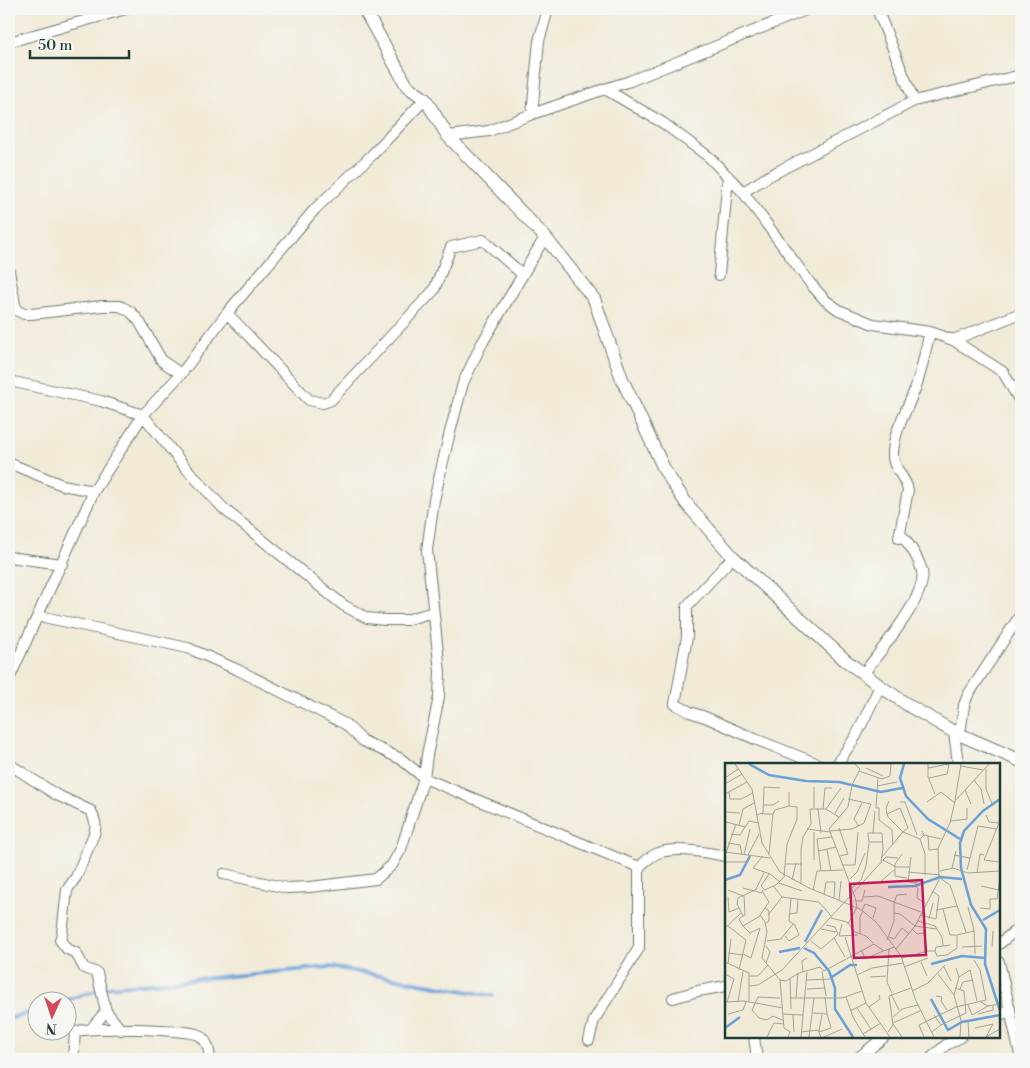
<svg xmlns="http://www.w3.org/2000/svg" width="1030" height="1068" font-family="'Libre Bodoni',serif">
<style>
.lines{fill:none;stroke-linecap:round;stroke-linejoin:round}
.stream{stroke:#6ba0d7;stroke-width:4}
.minor-casing{stroke:#687a6d;stroke-width:12}
.tertiary-casing{stroke:#687a6d;stroke-width:14}
.minor{stroke:#fff;stroke-width:10}
.tertiary{stroke:#fff;stroke-width:12}
.inset-river{fill:none;stroke:#6ba0d7;stroke-width:2.5}
.inset-road{fill:none;stroke:#9da596;stroke-width:1}
.view{fill:#c2185b;fill-opacity:0.15;stroke:#c2185b;stroke-width:2.5}
.inset-edge{fill:none;stroke:#1f3d34;stroke-width:2.5}
</style>
<rect width="100%" height="100%" fill="#f6f6f2"/>
<filter id="ink" filterUnits="userSpaceOnUse"><feTurbulence type="fractalNoise" baseFrequency=".02" numOctaves="2"/><feDisplacementMap in="SourceGraphic" scale="10" xChannelSelector="R" yChannelSelector="G"/><feConvolveMatrix kernelMatrix="1 2 1 2 8 2 1 2 1" color-interpolation-filters="sRGB"/></filter>
<filter id="wash" filterUnits="userSpaceOnUse"><feTurbulence type="fractalNoise" baseFrequency=".0096" numOctaves="4" result="noise"/><feDisplacementMap in="SourceGraphic" scale="20" xChannelSelector="R" yChannelSelector="G"/><feGaussianBlur stdDeviation="1.12" result="paint"/><feColorMatrix in="noise" values="0 0 0 0 0 0 0 0 0 0 0 0 0 0 0 0 0 1.4 0 .05"/><feComposite in="paint" operator="in"/></filter>
<g filter="url(#wash)">
<rect width="100%" height="100%" fill="#f1ead7"/>
<g class="lines">
<path class="stream" d="M67 1000 108 987 331 967 493 996
M9 1019 38 1010"/>
</g>
</g>
<g filter="url(#ink)">
<g class="lines">
<g class="minor-casing">
<path id="minor" d="M777 9 780 19
M877 9 914 101
M9 42 126 9
M605 89 630 81 808 9
M532 114 539 41 548 9
M448 136 489 131 532 114 605 89 663 123 709 157 743 192 769 176 914 101 1021 75
M743 192 810 283 825 300 839 310 873 324 930 332 953 340 1003 372 1021 403
M545 237 481 345 463 383 449 436 434 500 427 550 440 672 439 697 427 755 424 778 639 867C645 862 650 856 658 853 676 846 708 853 726 856
M9 271 16 310 24 314H31L102 306H120L131 312 139 321 162 361 181 374
M719 275 728 176
M227 313 309 400 323 403 331 400 434 290 451 247 483 240 522 274
M953 340 1021 313
M9 381 101 401 143 415 185 467 224 509 343 605 367 618 385 620H406L433 612
M9 463 62 485 94 491
M9 557 62 564
M733 557 687 606V637L675 704 690 712 705 717 755 739 818 764
M39 616 188 648 238 670 345 724 363 741 401 759 424 778 401 849 392 865 376 879 310 887 287 888 224 874
M864 673C879 652 928 596 922 571 919 558 911 547 903 537L899 538 908 490C906 478 892 467 893 455 893 432 907 410 915 389 922 371 925 351 930 332
M9 679 94 491 143 415 181 374 227 313 315 209 371 156 425 99
M9 764 55 794 91 811C95 820 97 825 94 834L76 877 67 890 62 934 60 940 67 949 76 953 84 968 97 973 106 1011 121 1030
M837 764 856 736 880 686
M958 764 954 732 961 727 964 705 968 695 1021 614
M999 944 1021 926
M999 962 1021 1059
M673 998 698 991 726 986
M999 1016 1010 1009
M91 1029 106 1011
M754 1037 757 1059
M589 1040 594 1020 639 948V867
M73 1059 75 1032C87 1026 187 1029 199 1035 208 1041 209 1050 210 1059
M857 1059 884 1037
M930 1059 946 1045 961 1037"/>
</g>
<g class="tertiary-casing">
<path id="tertiary" d="M364 9 407 86 425 99 448 136 545 237 594 299 622 379 665 471 686 503 733 557 845 660 880 686 911 707 954 732 1021 761"/>
</g>
<use href="#minor" class="minor"/>
<use href="#tertiary" class="tertiary"/>
</g>
</g>
<g transform="translate(725 763)">
<rect width="275" height="275" fill="#f1ead7"/>
<path class="inset-river" d="M24 1 44 12 81 18 114 19 156 29 177 25M179 1 175 15 181 33 203 56 235 76M275 36 258 48 239 68 235 80 236 105 246 142 261 166 260 201 275 248M0 117 15 112 25 93M163 124 190 123 215 114 237 116M258 157 275 147M80 179 97 147M79 185 89 190 104 208 110 225V246L128 274M54 189 75 185M206 201 237 193 260 195M107 214 125 202H132M206 236 223 267 237 259 275 252M0 265 15 254"/>
<path class="inset-road" d="M10 1 27 26 37 80 55 109 84 125 135 146 151 159 176 193 191 238 209 274M203 1V14L210 31M236 3 258 7M141 5 158 13M203 5 219 2M261 6V26L268 43M134 8 157 16 165 13 166 1M0 15 13 6M153 15 151 45H154V57L167 67 168 82M204 15 222 11 224 2 218 1M249 17 256 26 259 41M0 21 17 11M152 23 172 19M89 24V45M240 27 246 41M4 29 5 36H16L28 30M0 31 22 19M230 37 236 1M175 39H180L192 72M202 39 216 29 230 40M38 42H48L54 38M93 46 96 70M98 46 100 25H107M101 46 116 25M0 49 15 50M110 50 119 35M37 51H48L50 47 64 43M162 51 175 45 183 65 178 69 163 54 162 51 161 45 164 38M31 52 38 50 39 24 55 25M261 52 264 59 275 60M226 58 242 56V45M1 59 20 64M14 62 18 46 29 40M134 63 129 56 137 40M114 65 123 91 115 93M82 66 105 69M105 68 127 66 139 60 146 41 123 36M197 68 199 72 216 76M89 69V97M148 70 150 48M6 71 15 72 24 58 34 60M203 73 204 87 213 86M195 76 200 91V112M3 80 15 82 17 91M102 87 106 108M94 88 111 84M0 89 45 95M1 90 11 61M44 91 48 51M177 91 170 101V113L182 115M19 92 25 66M23 92 34 71M229 92 245 95 242 107M38 93 28 105 45 111 55 119M186 94 183 119 192 120V117M156 95 178 69 195 76 199 72M245 95 253 63 272 66M158 97 171 104H184M0 99H22M156 99 158 86 157 70H143L144 79H157M274 99 259 97 274 60M60 101H77M117 102H130L133 69M227 105 231 88M96 108 92 76 107 74M215 108 228 105 243 110 275 108M183 109 215 112M252 110 255 91 259 92M59 113 62 81 72 56V44L64 43V29M60 113 51 122 37 128 44 139 35 152 40 159 42 169 37 195 55 217 59 265 65 269 63 274M215 115 225 122 241 169M125 116 132 109 140 90M67 117 71 100M155 119 169 107M54 120 77 128M76 121V87L78 74 86 61 85 46H101L114 54M190 121 193 126 192 135 200 140M256 123 274 127M18 125 37 130M127 125 136 117 141 103 144 80M31 126 39 110M32 126 13 135 12 141 18 153 14 156 18 163 35 153M39 126 36 123 44 111M3 127 18 133M88 127 92 108 118 107M99 131 101 119H110L109 135M182 131 172 132 169 139 196 149M3 134 4 149 14 145M57 134 94 139 107 154M139 134 153 133 169 139V158L162 177M114 137 116 118M131 138H137L140 127M243 144 249 167 250 191M40 145 44 148V158L41 160M255 145 265 146V136H272L275 115M218 146 225 172H231M137 147 140 141 151 145 148 155M211 147 232 143M169 150 175 151 190 163 212 166M64 151 72 150 73 137M43 152 57 134 49 124M195 152 211 156 214 133 207 128M18 153 20 152 19 133M106 155 122 159 130 169 141 173 148 180M204 156 208 140M193 158 210 163 217 174 218 183M117 161 114 173 133 172M123 161 132 144 130 134 104 66 123 44 127 22 135 6 130 1M101 162 110 164 113 171M3 163 21 177 14 207M18 163 25 170 35 165M0 165 16 150M96 166 111 169M187 166 192 171 199 170 202 188M113 171 109 175 120 194M135 171V154L138 148M60 173 64 178 74 172 70 162 64 158 66 135M120 174 141 240 165 274M164 174 169 176 177 165 184 171M42 178 56 176 68 161M86 178 96 186 109 175M237 184 257 183M267 184 268 168M164 186 162 219 167 230M171 186 190 163 214 117 213 85 225 60 230 38 264 1M137 188 140 196 158 188M210 188 211 184 225 182M3 190 18 192M18 191 26 195 35 165M177 195 203 188H210L212 193 222 192 232 185V172L249 168M0 199 24 210V238M196 199 202 213M41 200 45 189 41 183M3 201 6 176M179 204 203 195M219 204 226 218M231 205 234 214 229 232 236 257 235 274M97 208 101 233M78 209 77 198 82 195M0 211 9 216 2 239M213 211 229 232M132 212 147 205 178 200M24 213H33L43 202M145 214 161 213M234 214 245 207 252 238M65 216 66 246M55 217 61 218 74 210 95 204 99 208 149 181 159 188 169 184M82 217 106 216M24 223 33 222 57 207 161 94 173 95M82 226 100 225M235 226 238 219 248 217M187 228 203 220 220 202M166 231 174 247M211 233 217 234 216 238 222 247M71 234 73 210M121 234 128 254 140 274M55 235 33 234 27 247 34 255 42 257 48 253 59 258M65 235H117L137 228M0 239 19 238 58 245M13 239 18 208M256 239 263 243 275 241M243 242 247 252 263 243M144 244 155 236 154 232M231 244 261 237 255 207 249 197M132 245 146 266M125 248 141 240M88 250 102 251 100 234M3 251 18 247 21 239M58 251 78 252M253 251 268 247V243M68 252 69 269M168 254 177 246 193 242M243 259 244 274M168 260 195 248M168 261 177 274M216 262 241 250 239 228 230 225M250 265 268 261 261 274M94 268 97 252M76 269 93 267 96 274M94 269 106 265 102 251M163 269 168 262 164 233 186 225M207 269 216 262 209 252M138 271 156 260M42 274 49 260 59 261M76 274 82 209M84 274 89 235M99 274 117 266M199 274 194 262 231 244M261 274 275 266"/>
<path class="view" d="M197 117 201 192 129 195 125 121Z"/>
<rect width="275" height="275" class="inset-edge"/>
</g>
<rect width="1030" height="1068" fill="none" stroke="#f6f6f2" stroke-width="30"/>
<g transform="translate(52 1016) rotate(183)"><circle r="24" fill="#f6f6f2" stroke="#a0aca6"/>
<path d="M0-4L9 19L0 12L-9 19Z" fill="#d1495b"/>
<text y="-8" font-size="14" font-weight="bold" text-anchor="middle" fill="#1f3d34">N</text>
</g>
<path d="M30 50v8h99v-8" fill="none" stroke="#1f3d34" stroke-width="2.5"/>
<text x="38" y="50" font-size="15" fill="#1f3d34" stroke="#f6f6f2" stroke-width="4" paint-order="stroke">50 m</text>
</svg>
